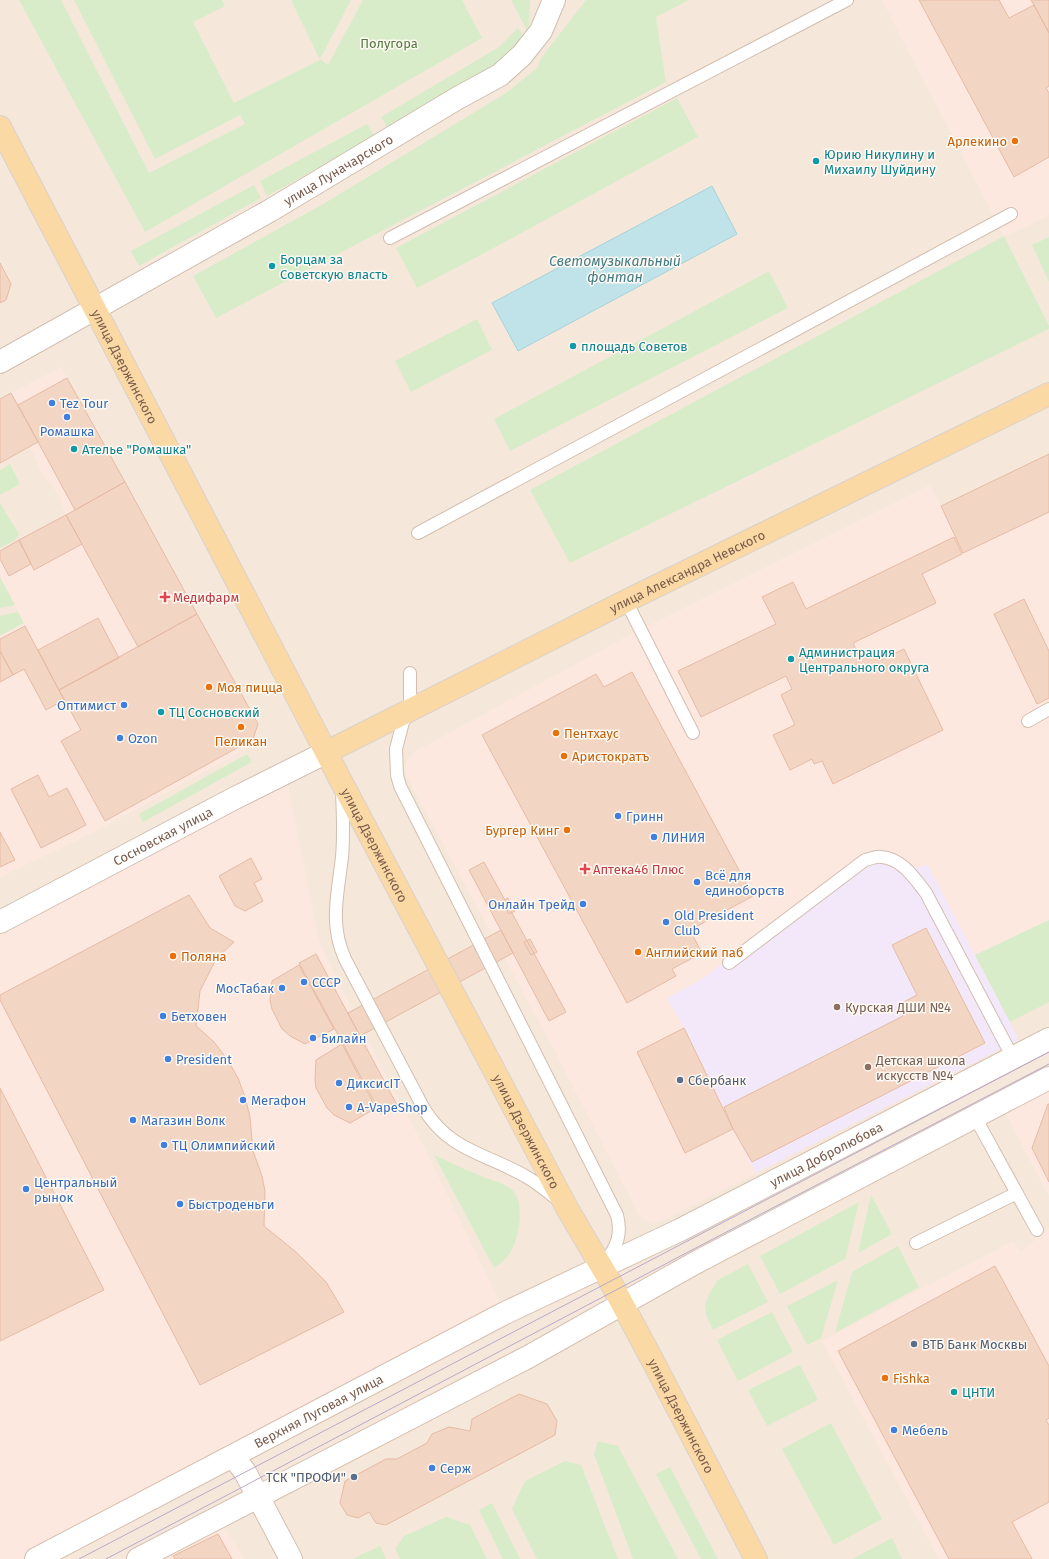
<svg xmlns="http://www.w3.org/2000/svg" width="1049" height="1559" font-family="'Fira Sans',sans-serif">
<style>
.residential{fill:#f5e8da}
.commercial{fill:#fde8e0}
.education{fill:#f3e8fa}
.green{fill:#d8ecc9}
.water{fill:#bfe3e8;stroke:#a5d3da}
.building{fill:#f3d5c3;stroke:#e6bba3}
.lines{fill:none;stroke-linecap:round;stroke-linejoin:round}
.lane-casing{stroke:#d1beb0;stroke-width:14}
.street-casing{stroke:#d1beb0;stroke-width:24}
.secondary-casing{stroke:#d6c0b0;stroke-width:24}
.primary-casing{stroke:#dad1cd;stroke-width:24}
.lane{stroke:#fff;stroke-width:12}
.street{stroke:#fff;stroke-width:22}
.secondary{stroke:#fff;stroke-width:22}
.primary{stroke:#fbd9a5;stroke-width:22}
.tram{stroke:#b9a8c9;stroke-width:1}
.food-dot{fill:#e8710a;stroke:#fffaf3;stroke-width:1.5}
.culture-dot{fill:#0f9aa8;stroke:#fffaf3;stroke-width:1.5}
.shop-dot{fill:#3f7fe0;stroke:#fffaf3;stroke-width:1.5}
.health-dot{fill:#e0444e;stroke:#fffaf3;stroke-width:1.5}
.education-dot{fill:#8d6e63;stroke:#fffaf3;stroke-width:1.5}
.service-dot{fill:#5c6f8a;stroke:#fffaf3;stroke-width:1.5}
.labels{text-anchor:middle;dominant-baseline:central;stroke-width:3;stroke-linejoin:round;paint-order:stroke}
.park-label{font-size:13px;fill:#537a41;stroke:#fffaf3}
.food-label{font-size:13px;fill:#c56008;stroke:#fffaf3;text-anchor:start}
.culture-label{font-size:13px;fill:#0d838f;stroke:#fffaf3;text-anchor:start}
.street-label{font-size:13px;fill:#7a5c4d;stroke:#fffaf3}
.shop-label{font-size:13px;fill:#366cbe;stroke:#fffaf3;text-anchor:start}
.health-label{font-size:13px;fill:#be3a42;stroke:#fffaf3;text-anchor:start}
.education-label{font-size:13px;fill:#785e54;stroke:#fffaf3;text-anchor:start}
.service-label{font-size:13px;fill:#4e5e75;stroke:#fffaf3;text-anchor:start}
.water-label{font-size:14px;font-style:italic;fill:#437c86;stroke:#fffaf3}
</style>
<rect width="100%" height="100%" fill="#fdf6ec"/>
<path class="residential" d="M0 0H1049V1559H0Z"/>
<path class="commercial" d="M882 0H1049V215L1026 227 1004 236Z
M61 367 258 724 252 746 90 834 0 877V635L23 621 0 577V551L66 515 59 494 43 475 30 447 38 442 11 393Z
M1049 454V920L975 955 776 922 702 979 667 997 684 1028 733 1129 756 1173 665 1219 658 1222H652L645 1220 640 1216 637 1211 557 1055 407 777 405 766 407 760 416 751 626 637 930 485 941 506Z
M285 771 319 941 359 1024 424 1147 505 1313 36 1559H0V921Z
M1049 1082V1196L1002 1107Z
M1049 1228V1307L1045 1301 1049 1308V1559H939L822 1341 1013 1241 1021 1252Z
M216 1525 227 1532 244 1559H168Z"/>
<path class="education" d="M865 853 902 870 928 865 1019 1040 756 1173 733 1129 684 1028 667 998 702 979Z"/>
<path class="green" d="M19 0H61L149 173 245 124 240 115 155 159 74 0H222L225 6 193 22 234 103 320 60 291 0H351L320 59 328 65 363 0H462L482 38 145 232Z
M511 0H530L529 34Z
M586 0H689L656 17 666 82 216 318 193 276 325 203 506 93 538 67 541 58Z
M518 28 527 41 517 53 389 130 381 117 499 47Z
M677 98 698 137 477 257 417 288 396 248Z
M367 124 375 137 267 196 260 181Z
M254 185 261 198 139 266 131 251Z
M1004 236 1049 326V329L570 563 530 490Z
M1049 237V282L1032 245Z
M769 271 788 308 510 451 494 419Z
M477 319 492 350 411 392 395 361Z
M10 464 20 484 0 495V470Z
M0 503 19 534 15 540 0 548Z
M0 577 15 605 0 608Z
M18 612 24 623 0 636V616Z
M247 754 252 762 143 822 139 814Z
M1049 920V1002L1010 1022 975 955Z
M434 1155C450 1162 465 1170 482 1176 490 1180 502 1183 510 1188 527 1200 519 1242 508 1256 504 1261 498 1265 494 1268Z
M871 1195 892 1234 858 1253Z
M859 1202 845 1259 780 1294 760 1256Z
M898 1246 919 1287 835 1333 852 1272Z
M748 1264 768 1302 713 1330 706 1315 705 1304 710 1292 718 1280Z
M838 1280 821 1338 807 1345 787 1306Z
M772 1312 793 1352 738 1381 717 1340Z
M800 1365 818 1400 767 1426 748 1390Z
M831 1423 882 1519 834 1545 782 1449Z
M598 1441 618 1446 678 1559H633L594 1454Z
M565 1461 581 1465 618 1559H537L512 1509 525 1481Z
M670 1467 718 1559H701L656 1474Z
M492 1503 520 1559H503L479 1510Z
M446 1517 470 1525 487 1559H400L395 1549 404 1536Z
M892 1538 902 1559H852Z
M380 1545 386 1559H352L380 1546Z"/>
<path class="water" d="M712 186 737 234 518 351 492 303Z"/>
<path class="building" d="M919 0H999L1009 18 1034 5 1049 33V86L1046 88 1049 93V157L1014 177Z
M1031 0H1049V33L1034 5Z
M0 263 11 284 6 300 0 303Z
M67 378 125 482 75 510 18 405Z
M11 393 38 442 0 463V399Z
M1049 454V512L963 553 941 506Z
M125 482 197 614 138 647 66 515Z
M66 515 82 544 34 570 19 540Z
M954 537 962 554 922 574 936 603 853 643 859 656 873 650 879 661 904 649 943 730 833 784 822 761 814 764 812 759 790 770 773 735 795 725 781 695 792 689 786 676 701 717 678 671 776 624 762 597 793 582 806 609Z
M19 540 31 564 9 576 0 559V551Z
M1024 599 1049 651V698L1037 704 994 614Z
M197 614 258 724 253 739 105 821 61 741 81 730 59 690Z
M98 618 119 658 59 690 38 650Z
M25 626 64 700 46 710 24 669 13 675 0 651V639Z
M0 651 13 675 0 682Z
M632 672 753 896 690 930 702 953 672 969 676 976 627 1003 482 735 596 674 604 687Z
M38 775 49 797 67 788 86 825 41 848 11 789Z
M0 832 15 860 0 867Z
M251 858 262 879 254 883 263 901 245 911 235 906 219 876Z
M484 862 566 1012 549 1021 469 870Z
M189 895 210 928 234 942 216 959 200 991 196 1026 214 1042 227 1059 238 1078 245 1097 250 1117 253 1151 262 1176 265 1191 264 1226 297 1253 326 1282 344 1312 200 1385 0 1000V995Z
M508 898 515 911 509 914 502 901Z
M926 928 985 1043 752 1162 733 1129 724 1107 903 1016 898 1005 917 995 892 945Z
M501 930 513 953 360 1036 348 1013Z
M530 939 537 952 531 955 524 942Z
M316 954 397 1105 381 1114 299 963Z
M299 965 334 1029 305 1044 290 1036 282 1029 272 1009 270 1000 272 981Z
M684 1028 733 1129 685 1153 637 1052Z
M342 1044 376 1108 350 1123 334 1115 327 1108 316 1088 315 1079 316 1060Z
M0 1088 104 1290 0 1341Z
M1048 1104H1049V1182L1032 1148Z
M995 1266 1049 1366V1418L1046 1420 1049 1425V1502L1012 1522 1032 1559H949L838 1351Z
M519 1394 547 1404 557 1421 555 1435 386 1525 376 1523 369 1512 358 1518 347 1515 340 1503 345 1481 386 1459H397L427 1443 432 1434 449 1427 470 1431 472 1419Z
M218 1534 232 1559H175L173 1556Z"/>
<g class="lines">
<g class="lane-casing">
<path id="lane" d="M390 238 847 0
M418 533 1011 214
M626 601 693 733
M410 673V711L403 722 396 749 397 775 400 786 617 1215C622 1234 617 1247 605 1262
M1028 721 1049 709
M342 792C343 814 344 835 342 857 338 893 329 924 345 959L424 1109C450 1151 485 1153 525 1176 536 1182 547 1191 557 1199
M729 963 865 860C870 859 876 856 881 857 902 858 915 879 926 893L1013 1058
M975 1117 1037 1230
M916 1243 1017 1193"/>
</g>
<g class="street-casing">
<g id="street">
<path id="s1" d="M0 362 271 210 456 99 500 75 522 55 541 31 554 0"/>
<path id="s2" d="M0 922 233 799 327 752"/>
<path d="M233 1456 245 1472 291 1559"/>
</g>
</g>
<g class="secondary-casing">
<g id="secondary">
<path id="s3" d="M36 1559 505 1313 680 1230 1049 1039"/>
<path d="M138 1559 528 1357 695 1263 1049 1078"/>
</g>
</g>
<g class="primary-casing">
<g id="primary">
<path id="s4" d="M0 127 341 781 568 1210 610 1281 655 1365 756 1559"/>
<path id="s5" d="M327 752 626 601 1049 394"/>
</g>
</g>
<use href="#lane" class="lane"/>
<use href="#street" class="street"/>
<use href="#secondary" class="secondary"/>
<use href="#primary" class="primary"/>
<path class="tram" d="M79 1559 1049 1052
M106 1559 690 1251 1049 1064"/>
</g>
<g class="food-dot">
<circle cx="1015" cy="141" r="4"/>
<circle cx="209" cy="687" r="4"/>
<circle cx="241" cy="727" r="4"/>
<circle cx="556" cy="733" r="4"/>
<circle cx="564" cy="756" r="4"/>
<circle cx="567" cy="830" r="4"/>
<circle cx="638" cy="952" r="4"/>
<circle cx="173" cy="956" r="4"/>
<circle cx="885" cy="1378" r="4"/>
</g>
<g class="culture-dot">
<circle cx="816" cy="161" r="4"/>
<circle cx="272" cy="266" r="4"/>
<circle cx="573" cy="346" r="4"/>
<circle cx="74" cy="449" r="4"/>
<circle cx="791" cy="659" r="4"/>
<circle cx="161" cy="712" r="4"/>
<circle cx="954" cy="1392" r="4"/>
</g>
<g class="shop-dot">
<circle cx="52" cy="403" r="4"/>
<circle cx="67" cy="417" r="4"/>
<circle cx="124" cy="705" r="4"/>
<circle cx="120" cy="738" r="4"/>
<circle cx="618" cy="816" r="4"/>
<circle cx="654" cy="837" r="4"/>
<circle cx="697" cy="882" r="4"/>
<circle cx="583" cy="904" r="4"/>
<circle cx="666" cy="922" r="4"/>
<circle cx="304" cy="982" r="4"/>
<circle cx="282" cy="988" r="4"/>
<circle cx="163" cy="1016" r="4"/>
<circle cx="313" cy="1038" r="4"/>
<circle cx="168" cy="1059" r="4"/>
<circle cx="339" cy="1083" r="4"/>
<circle cx="243" cy="1100" r="4"/>
<circle cx="349" cy="1107" r="4"/>
<circle cx="133" cy="1120" r="4"/>
<circle cx="164" cy="1145" r="4"/>
<circle cx="26" cy="1189" r="4"/>
<circle cx="180" cy="1204" r="4"/>
<circle cx="894" cy="1430" r="4"/>
<circle cx="432" cy="1468" r="4"/>
</g>
<g class="health-dot">
<path d="M163 591h4v4h4v4h-4v4h-4v-4h-4v-4h4z"/>
<path d="M583 863h4v4h4v4h-4v4h-4v-4h-4v-4h4z"/>
</g>
<g class="education-dot">
<circle cx="837" cy="1007" r="4"/>
<circle cx="868" cy="1067" r="4"/>
</g>
<g class="service-dot">
<circle cx="680" cy="1080" r="4"/>
<circle cx="914" cy="1344" r="4"/>
<circle cx="354" cy="1477" r="4"/>
</g>
<g class="labels">
<g class="park-label">
<text x="389" y="43">Полугора</text>
</g>
<g class="food-label">
<text x="1007" y="141" text-anchor="end">Арлекино</text>
<text x="217" y="687">Моя пицца</text>
<text x="564" y="733">Пентхаус</text>
<text x="241" y="741" text-anchor="middle">Пеликан</text>
<text x="572" y="756">Аристократъ</text>
<text x="559" y="830" text-anchor="end">Бургер Кинг</text>
<text x="646" y="952">Английский паб</text>
<text x="181" y="956">Поляна</text>
<text x="893" y="1378">Fishka</text>
</g>
<g class="culture-label">
<text x="824" y="154">Юрию Никулину и<tspan x="824" dy="15">Михаилу Шуйдину</tspan></text>
<text x="280" y="259">Борцам за<tspan x="280" dy="15">Советскую власть</tspan></text>
<text x="581" y="346">площадь Советов</text>
<text x="82" y="449">Ателье "Ромашка"</text>
<text x="799" y="652">Администрация<tspan x="799" dy="15">Центрального округа</tspan></text>
<text x="169" y="712">ТЦ Сосновский</text>
<text x="962" y="1392">ЦНТИ</text>
</g>
<g class="street-label">
<text stroke="none"><textPath href="#s1" startOffset="389">улица Луначарского</textPath></text>
<text stroke="none"><textPath href="#s4" startOffset="270">улица Дзержинского</textPath></text>
<text stroke="none"><textPath href="#s5" startOffset="403">улица Александра Невского</textPath></text>
<text stroke="none"><textPath href="#s2" startOffset="184">Сосновская улица</textPath></text>
<text stroke="none"><textPath href="#s4" startOffset="810">улица Дзержинского</textPath></text>
<text stroke="none"><textPath href="#s4" startOffset="1134">улица Дзержинского</textPath></text>
<text stroke="none"><textPath href="#s3" startOffset="888">улица Добролюбова</textPath></text>
<text stroke="none"><textPath href="#s3" startOffset="319">Верхняя Луговая улица</textPath></text>
<text stroke="none"><textPath href="#s4" startOffset="1458">улица Дзержинского</textPath></text>
</g>
<g class="shop-label">
<text x="60" y="403">Tez Tour</text>
<text x="67" y="431" text-anchor="middle">Ромашка</text>
<text x="116" y="705" text-anchor="end">Оптимист</text>
<text x="128" y="738">Ozon</text>
<text x="626" y="816">Гринн</text>
<text x="662" y="837">ЛИНИЯ</text>
<text x="705" y="875">Всё для<tspan x="705" dy="15">единоборств</tspan></text>
<text x="575" y="904" text-anchor="end">Онлайн Трейд</text>
<text x="674" y="915">Old President<tspan x="674" dy="15">Club</tspan></text>
<text x="312" y="982">СССР</text>
<text x="274" y="988" text-anchor="end">МосТабак</text>
<text x="171" y="1016">Бетховен</text>
<text x="321" y="1038">Билайн</text>
<text x="176" y="1059">President</text>
<text x="347" y="1083">ДиксисIT</text>
<text x="251" y="1100">Мегафон</text>
<text x="357" y="1107">A-VapeShop</text>
<text x="141" y="1120">Магазин Волк</text>
<text x="172" y="1145">ТЦ Олимпийский</text>
<text x="34" y="1182">Центральный<tspan x="34" dy="15">рынок</tspan></text>
<text x="188" y="1204">Быстроденьги</text>
<text x="902" y="1430">Мебель</text>
<text x="440" y="1468">Серж</text>
</g>
<g class="health-label">
<text x="173" y="597">Медифарм</text>
<text x="593" y="869">Аптека46 Плюс</text>
</g>
<g class="education-label">
<text x="845" y="1007">Курская ДШИ №4</text>
<text x="876" y="1060">Детская школа<tspan x="876" dy="15">искусств №4</tspan></text>
</g>
<g class="service-label">
<text x="688" y="1080">Сбербанк</text>
<text x="922" y="1344">ВТБ Банк Москвы</text>
<text x="346" y="1477" text-anchor="end">ТСК "ПРОФИ"</text>
</g>
<g class="water-label">
<text x="615" y="261">Светомузыкальный<tspan x="615" dy="16">фонтан</tspan></text>
</g>
</g>
</svg>
